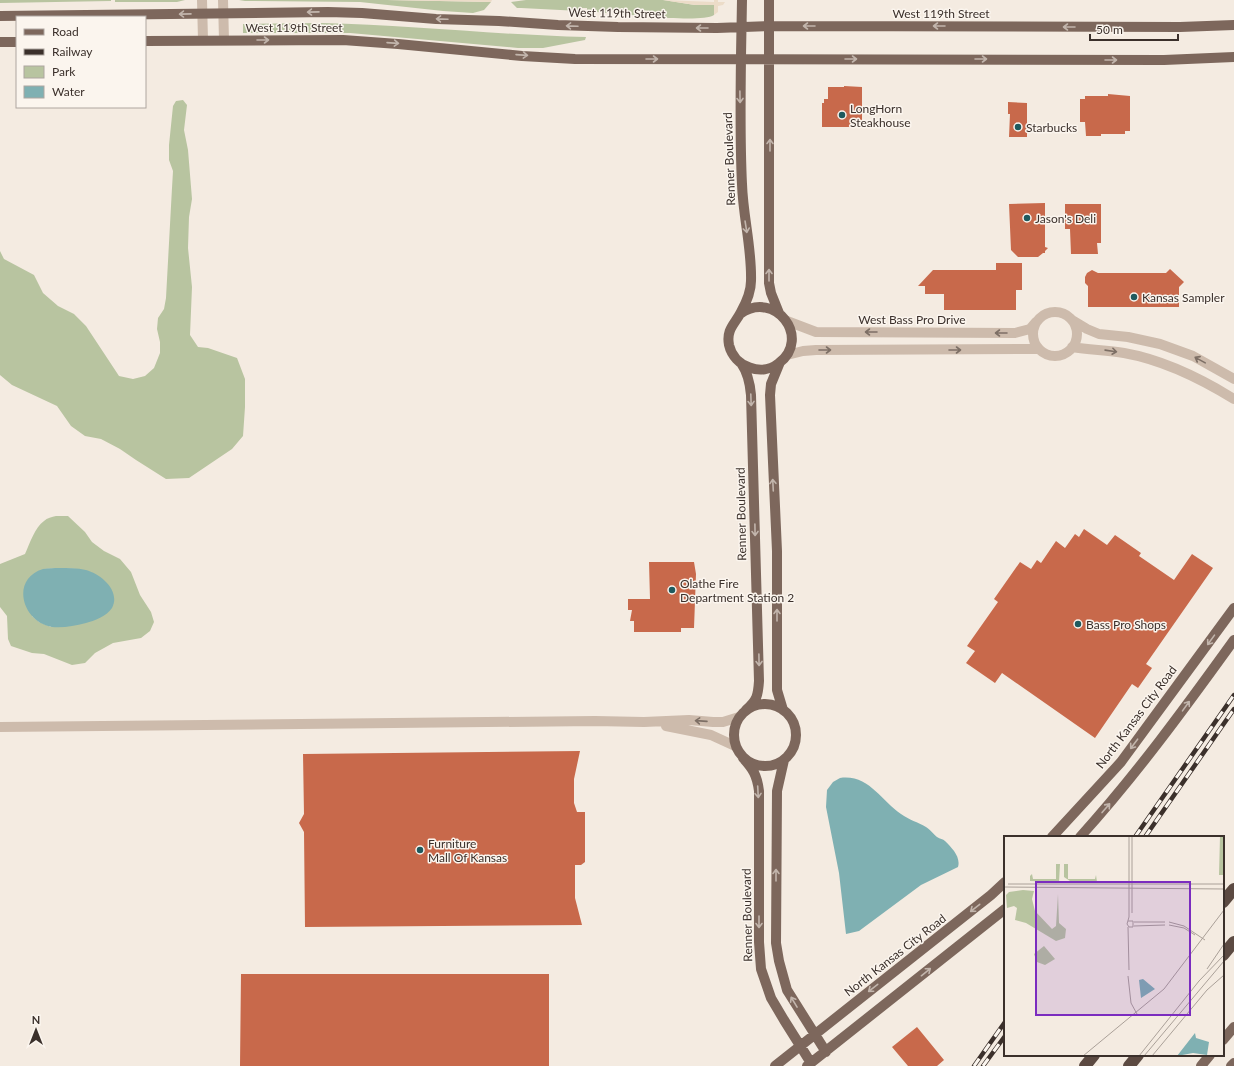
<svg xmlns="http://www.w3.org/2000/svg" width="1234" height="1066" font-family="Lato,sans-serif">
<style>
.green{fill:#b8c4a0;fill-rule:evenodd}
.plaza{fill:#ecdcc8}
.water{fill:#7fb0b2}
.building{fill:#c8694b}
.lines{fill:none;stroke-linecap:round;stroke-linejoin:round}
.minor{stroke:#cdbbac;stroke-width:10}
.major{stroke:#7d675c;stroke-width:10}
.highway{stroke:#5c4a42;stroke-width:12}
.rail-casing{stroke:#3b302b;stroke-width:4.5}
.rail{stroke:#fbf5ee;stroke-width:3;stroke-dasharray:9;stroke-linecap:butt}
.oneway{stroke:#c2b5ac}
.oneway2{stroke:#7d6f65}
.poi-dot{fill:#1f5a5e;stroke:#fbf5ee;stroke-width:1.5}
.labels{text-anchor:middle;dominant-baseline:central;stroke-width:3;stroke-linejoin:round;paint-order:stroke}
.street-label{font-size:12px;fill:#3b302b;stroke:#fbf5ee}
.poi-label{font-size:12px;fill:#3b302b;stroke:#fbf5ee;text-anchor:start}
.inset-road{fill:none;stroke:#aaa098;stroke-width:1}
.view{fill:#7b2cbf;fill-opacity:0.15;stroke:#7b2cbf;stroke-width:2}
.inset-edge{fill:none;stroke:#3b302b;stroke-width:2}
</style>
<rect width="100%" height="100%" fill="#f4ebe1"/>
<path class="green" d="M0 0H111V1L0 3Z
M115 0H185L177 2H115Z
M239 0H387L491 2 484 10 473 13 443 11 360 2 245 1Z
M526 0H663L695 5H714V15C701 23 637 15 618 14L613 13V10H609V12L607 13 587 11V8H582V11H580L521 8H517L511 2Z
M322 23C410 25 498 35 586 37L585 40 543 48H518L350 33H243V24Z
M183 100 187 105 184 130 188 150 192 199 189 217 188 248 192 287 190 335 198 347 208 348 237 358 245 379V407L243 436 232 449 189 478 166 479 136 460 120 449 101 439 85 436 71 426 57 406 12 385 0 375V251L4 259 34 275 43 293 58 306 74 314 86 326 119 376 133 379 145 376 154 368 160 353V342L157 329 158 318 164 309 166 298 172 188 173 171 169 160V145L173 106 176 101Z
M56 516H68L85 532 92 542 104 551 120 559 131 572 140 595 151 612 154 622 150 631 141 638 113 643 95 653 85 663 72 665 44 654 32 653 11 646 8 639 7 616 0 607V564L25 554C30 543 35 527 44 521 47 518 52 517 56 516ZM59 568 77 569 51 627 39 622 32 616 44 569Z"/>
<path class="plaza" d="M387 0H492L491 2Z
M663 0 714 2V0H718V2H725L723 5 718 6V12L714 15V5H695Z"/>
<path class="water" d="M59 568C68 568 77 568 86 570 101 574 121 591 112 608 107 616 94 621 86 623 74 626 64 628 52 627 22 622 10 579 43 569 48 568 54 568 59 568Z
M840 778C869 774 881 801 901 814 909 820 918 822 926 827 931 830 933 834 937 837 940 839 943 839 945 841 952 848 961 857 958 867L921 885 859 931 846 934 839 873 826 807 827 790 833 782Z"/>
<path class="building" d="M844 86 862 87V127H822V103H824V99H828V87H844Z
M1108 94 1130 96V131H1125V134H1101V136H1086L1085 122H1080V99H1085V96H1108Z
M1008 102 1027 103V137H1009L1010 114H1008Z
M1045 203V247L1048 248 1045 251V253H1043L1038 257H1018L1011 250 1009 204Z
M1065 204H1101V243H1097L1098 254H1071L1070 229H1065Z
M996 263H1022V290H1016V310H944V294H925V286H918L933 270H996Z
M1170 269 1184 282 1179 287V307H1088V286L1085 283V277L1087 273 1092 270 1098 273H1166Z
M1084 529 1107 545 1115 535 1141 553 1139 556 1174 580 1192 554 1213 568 1146 664 1152 668 1138 688 1132 684 1095 738 1002 673 995 683 966 663 975 651 967 646 998 602 994 599 1020 562 1031 569 1037 560 1041 563 1056 541 1065 548 1075 534 1079 537Z
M649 562H694L696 574 694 628H681V632H634V621H630L632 610H628V599H650Z
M580 751 574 779V803L577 812H585V862L581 865H575V898L582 925 305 927 304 832 299 823 304 814 303 754Z
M241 974H549V1066H240Z
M917 1027 944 1060 937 1066H908L892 1047Z"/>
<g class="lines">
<path class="minor" d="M202 0 203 40
M223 0 224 40
M1033 334a22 22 0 1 1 44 0a22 22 0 1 1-44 0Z
M1072 320 1087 329 1099 334 1128 337 1160 344 1193 356 1234 379
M787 321 816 332 1015 333 1030 329 1036 322
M1072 347C1090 350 1107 350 1124 353 1164 360 1200 378 1234 399
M787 355 803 351 816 350 1039 349
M666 726 711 735 735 746
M0 727 595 721 644 722 689 720 713 722H723L739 717"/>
<path class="major" d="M769 0V283L771 293 779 313
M0 16 328 12 362 13 436 19 499 21 558 25 618 27 717 28 769 26 1180 27 1234 25
M145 41 343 40 398 44 522 56 575 59 1164 60 1234 57
M0 42H17
M740 314C775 289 812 338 779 363 762 377 734 367 729 345 726 329 735 324 741 312 746 303 751 291 751 281 752 248 743 217 742 184 739 123 741 61 742 0
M780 362 771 384 770 395 777 551V690L783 710
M741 363C748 373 750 383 751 395L759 681C758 696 757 700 746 710
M734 735a31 31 0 1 1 62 0a31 31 0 1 1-62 0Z
M743 758C753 769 757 775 759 791V942L761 969 771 998 784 1020 811 1063
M784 760 777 791 776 943 779 961 787 990 826 1052
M1052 837 1121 762 1234 608
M1080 837C1136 775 1185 708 1234 640
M1223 1040 1234 1027
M775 1066 991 895 1005 882
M807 1066 1005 909
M1201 1066 1210 1055
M1231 1066 1234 1063"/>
<path class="highway" d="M1223 902 1234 889
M1223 955 1234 942
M1085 1066 1094 1055
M1129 1066 1138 1055"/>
<g class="rail-casing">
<path id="rail" d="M1135 837 1234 695
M1145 837 1234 709
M974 1066 1005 1022
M983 1066 1005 1036"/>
</g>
<use href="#rail" class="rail"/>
</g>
<defs><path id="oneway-shaft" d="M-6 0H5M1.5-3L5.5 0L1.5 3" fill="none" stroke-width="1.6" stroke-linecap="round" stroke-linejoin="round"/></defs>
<g class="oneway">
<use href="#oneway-shaft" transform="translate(313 12) rotate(179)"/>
<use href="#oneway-shaft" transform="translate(185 14) rotate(179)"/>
<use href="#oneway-shaft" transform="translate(442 19) rotate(-178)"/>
<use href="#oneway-shaft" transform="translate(572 26) rotate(-178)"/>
<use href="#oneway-shaft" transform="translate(809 26) rotate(-180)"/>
<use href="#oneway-shaft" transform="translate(939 26) rotate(-180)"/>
<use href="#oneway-shaft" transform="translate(1069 27) rotate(-180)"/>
<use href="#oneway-shaft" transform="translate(702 28) rotate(180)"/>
<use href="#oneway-shaft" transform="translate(263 40)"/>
<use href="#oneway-shaft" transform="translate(393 43) rotate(4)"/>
<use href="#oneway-shaft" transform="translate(522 55) rotate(4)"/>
<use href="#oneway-shaft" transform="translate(652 59)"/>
<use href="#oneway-shaft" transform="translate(851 59)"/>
<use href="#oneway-shaft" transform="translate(981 59)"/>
<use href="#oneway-shaft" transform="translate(1111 60)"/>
<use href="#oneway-shaft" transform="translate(740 97) rotate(89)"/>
<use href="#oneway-shaft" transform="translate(770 145) rotate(-90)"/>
<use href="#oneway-shaft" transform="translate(746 227) rotate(81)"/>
<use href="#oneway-shaft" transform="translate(769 275) rotate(-90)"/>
<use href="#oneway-shaft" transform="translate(751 400) rotate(88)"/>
<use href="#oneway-shaft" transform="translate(773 485) rotate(-93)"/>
<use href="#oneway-shaft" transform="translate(755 530) rotate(89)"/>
<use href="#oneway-shaft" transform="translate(777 615) rotate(-90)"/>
<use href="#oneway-shaft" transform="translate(1211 640) rotate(126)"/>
<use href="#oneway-shaft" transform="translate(759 660) rotate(89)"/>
<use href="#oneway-shaft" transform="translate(1186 706) rotate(-54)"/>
<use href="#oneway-shaft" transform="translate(1134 744) rotate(127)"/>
<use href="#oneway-shaft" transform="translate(758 792) rotate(87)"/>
<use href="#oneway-shaft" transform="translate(1106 808) rotate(-49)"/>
<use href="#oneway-shaft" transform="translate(776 875) rotate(-90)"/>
<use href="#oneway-shaft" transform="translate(975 908) rotate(142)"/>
<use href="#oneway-shaft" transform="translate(759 922) rotate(90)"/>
<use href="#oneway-shaft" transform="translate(926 972) rotate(-39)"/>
<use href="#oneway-shaft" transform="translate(873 988) rotate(142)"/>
<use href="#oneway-shaft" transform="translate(794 1002) rotate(-121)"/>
</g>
<g class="oneway2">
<use href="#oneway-shaft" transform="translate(871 332) rotate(-180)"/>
<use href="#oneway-shaft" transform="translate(1001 333) rotate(-180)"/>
<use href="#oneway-shaft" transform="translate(825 350)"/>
<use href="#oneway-shaft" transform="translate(955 350)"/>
<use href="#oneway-shaft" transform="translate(1111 351) rotate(8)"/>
<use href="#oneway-shaft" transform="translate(1200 360) rotate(-151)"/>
<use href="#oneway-shaft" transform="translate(701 721) rotate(-176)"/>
</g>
<g class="poi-dot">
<circle cx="842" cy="115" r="4"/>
<circle cx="1018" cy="127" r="4"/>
<circle cx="1027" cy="218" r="4"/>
<circle cx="1134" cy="297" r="4"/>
<circle cx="672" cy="590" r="4"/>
<circle cx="1078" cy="624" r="4"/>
<circle cx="420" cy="850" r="4"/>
</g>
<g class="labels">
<g class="street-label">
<text transform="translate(617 13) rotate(1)">West 119th Street</text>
<text x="941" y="13">West 119th Street</text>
<text x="294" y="27">West 119th Street</text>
<text transform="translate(729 159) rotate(-92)">Renner Boulevard</text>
<text x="912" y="319">West Bass Pro Drive</text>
<text transform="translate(741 514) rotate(-91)">Renner Boulevard</text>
<text transform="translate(1136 717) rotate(-53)">North Kansas City Road</text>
<text transform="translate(747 915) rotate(-91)">Renner Boulevard</text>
<text transform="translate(895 955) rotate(-38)">North Kansas City Road</text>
</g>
<g class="poi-label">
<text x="850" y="108">LongHorn<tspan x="850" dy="14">Steakhouse</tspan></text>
<text x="1026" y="127">Starbucks</text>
<text x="1035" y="218">Jason's Deli</text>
<text x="1142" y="297">Kansas Sampler</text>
<text x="680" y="583">Olathe Fire<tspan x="680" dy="14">Department Station 2</tspan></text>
<text x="1086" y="624">Bass Pro Shops</text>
<text x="428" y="843">Furniture<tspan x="428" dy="14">Mall Of Kansas</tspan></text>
</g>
</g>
<g transform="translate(1004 836)">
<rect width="220" height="220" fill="#f4ebe1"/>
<path d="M216 0H220V39H215ZM52 28H56L55 46 26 45V40L28 38 29 43H52ZM60 28H64V43H91L92 39 93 46 61 45H66L60 41ZM19 54 30 55 28 63 31 75 48 93 52 90 54 58 55 87 62 93 61 102 52 105 22 87 11 84 13 72 10 70 3 72 2 59 5 56ZM40 110 51 123 41 129 33 126 30 118Z" fill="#b8c4a0"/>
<path d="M139 143 151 153 137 162 135 144ZM191 197 192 202 205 206 203 219 189 217 173 220Z" fill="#7fb0b2"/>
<path class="inset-road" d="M4 48H220M0 51 220 53M128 77V0M124 85H129V91H125L123 88 125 81V0M130 86H161M165 86 180 90 201 104M165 89 180 92 191 99M130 90 161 89M124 91 125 134M203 133 220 108M124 140 127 167 133 178M79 220 160 153 220 74M135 220 195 145 220 119M140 220 220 125M148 220 203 154 220 139"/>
<path class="view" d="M32 46H186V179H32Z"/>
<rect width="220" height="220" class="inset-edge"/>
</g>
<rect x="16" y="16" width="130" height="92" fill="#fbf5ee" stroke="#aea6a0"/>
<rect x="24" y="29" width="20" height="6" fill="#7d675c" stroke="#aea6a0"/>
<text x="52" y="36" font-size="12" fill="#3b302b">Road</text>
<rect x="24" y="49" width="20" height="6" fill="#3b302b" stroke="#aea6a0"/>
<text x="52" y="56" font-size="12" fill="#3b302b">Railway</text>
<rect x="24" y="66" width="20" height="12" fill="#b8c4a0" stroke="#aea6a0"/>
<text x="52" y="76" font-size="12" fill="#3b302b">Park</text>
<rect x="24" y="86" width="20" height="12" fill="#7fb0b2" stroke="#aea6a0"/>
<text x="52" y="96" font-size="12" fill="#3b302b">Water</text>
<g transform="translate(36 1030)" stroke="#fbf5ee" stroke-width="3" paint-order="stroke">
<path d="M0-3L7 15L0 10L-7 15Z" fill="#3b302b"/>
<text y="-6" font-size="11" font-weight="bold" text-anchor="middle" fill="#3b302b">N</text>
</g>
<path d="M1090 34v6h88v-6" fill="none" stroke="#3b302b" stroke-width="2"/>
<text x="1096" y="34" font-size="12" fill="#3b302b" stroke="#fbf5ee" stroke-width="3" paint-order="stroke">50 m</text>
</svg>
